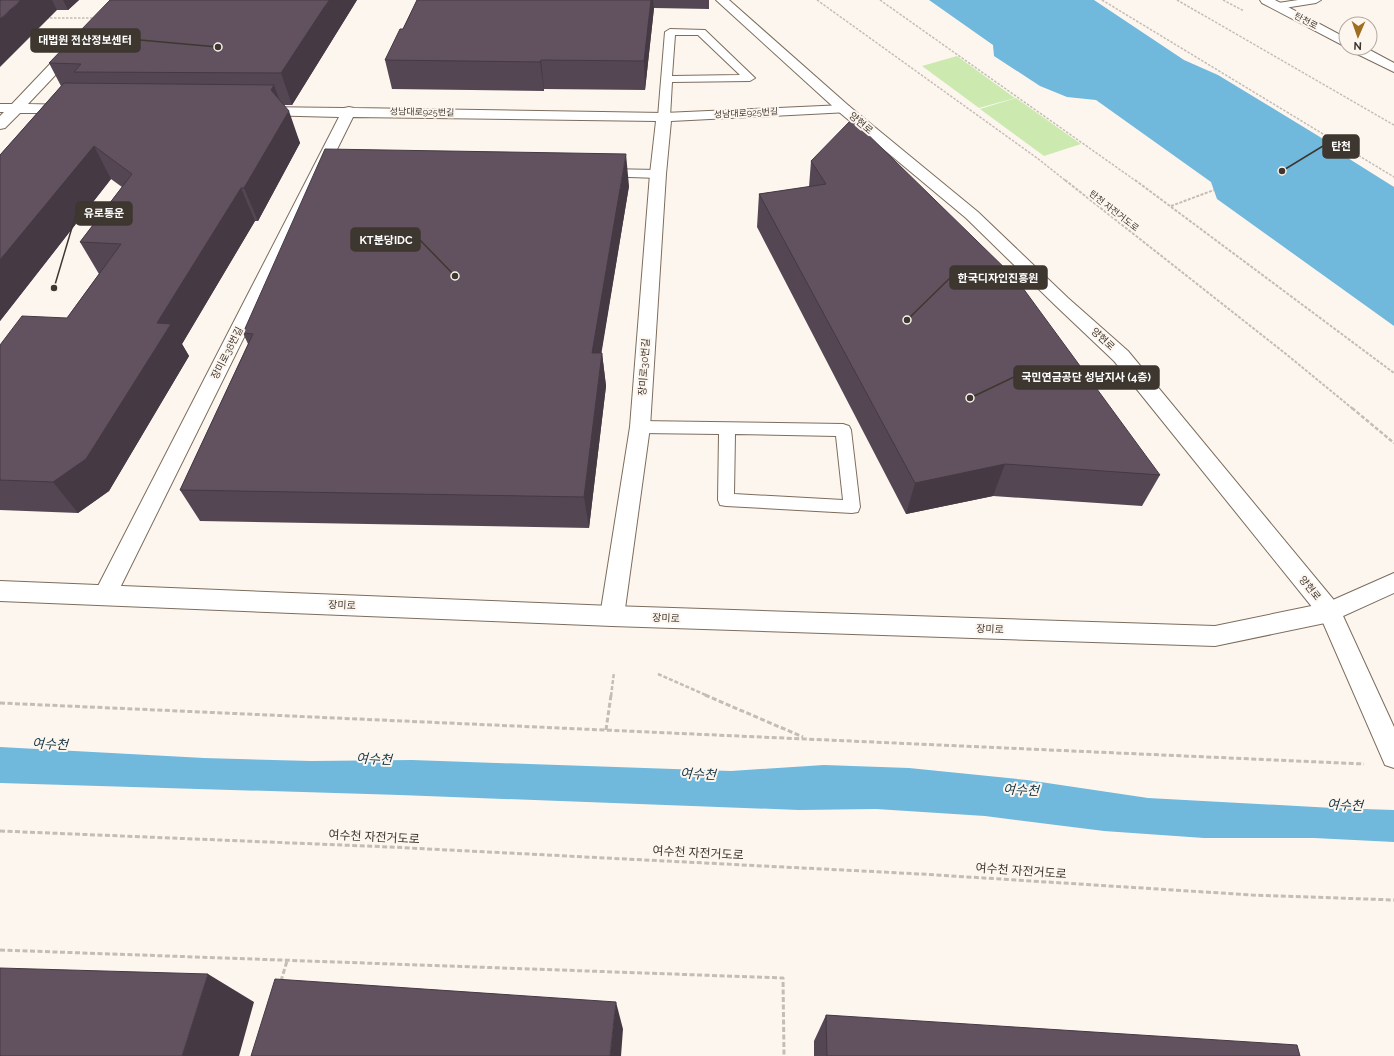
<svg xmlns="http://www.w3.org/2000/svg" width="1394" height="1056" font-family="Raleway,'Noto Sans KR',sans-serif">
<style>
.green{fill:#cceab0}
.water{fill:#70b8dc}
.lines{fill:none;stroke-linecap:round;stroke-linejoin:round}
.service-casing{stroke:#7c6d5d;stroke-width:2}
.minor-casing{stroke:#7c6d5d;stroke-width:2}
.tertiary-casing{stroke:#7c6d5d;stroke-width:2}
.secondary-casing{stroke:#7c6d5d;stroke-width:2}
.path-far3{stroke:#c4bdb6;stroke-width:1.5;stroke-dasharray:2.5 1.5;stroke-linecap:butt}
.path-far2{stroke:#c4bdb6;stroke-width:2;stroke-dasharray:3 1.5;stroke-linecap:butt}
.path-far1{stroke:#c4bdb6;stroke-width:2.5;stroke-dasharray:4 2;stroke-linecap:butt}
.path{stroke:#c4bdb6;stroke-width:3;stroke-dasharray:5 2.5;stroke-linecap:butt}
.service{fill:#fff;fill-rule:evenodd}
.minor{fill:#fff;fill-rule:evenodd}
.tertiary{fill:#fff;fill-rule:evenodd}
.secondary{fill:#fff;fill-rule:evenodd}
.wall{fill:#544753}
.shaded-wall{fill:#453943}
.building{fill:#625260;stroke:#453943}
.labels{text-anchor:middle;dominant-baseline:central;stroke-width:4;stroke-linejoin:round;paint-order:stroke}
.far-street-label{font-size:9px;fill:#3e3730;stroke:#fdf6ef}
.street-label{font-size:10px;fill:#3e3730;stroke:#fdf6ef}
.near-street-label{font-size:12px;fill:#3e3730;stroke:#fdf6ef}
.near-water-label{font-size:13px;font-style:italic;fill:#133443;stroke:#fdf6ef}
.leader{fill:none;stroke:#3e3730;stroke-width:1.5}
.callout-dot{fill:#3e3730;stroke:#fdf6ef;stroke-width:1.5}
.callout{fill:#3e3730;stroke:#3e3730;stroke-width:1.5}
.callout-label{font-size:11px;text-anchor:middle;font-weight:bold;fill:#fff}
</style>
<rect width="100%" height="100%" fill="#fdf6ef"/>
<path class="green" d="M957 56 1015 98 979 108 922 66Z
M1016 98 1081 144 1044 156 980 109Z"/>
<path class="water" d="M929 0H1094L1184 60 1218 75 1320 137 1351 160 1394 187V326L1217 199 1211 182 1096 100 1067 97 1040 86 994 56 993 45Z
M0 747 204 758 311 761 412 760 731 771 824 765 909 768 1027 780 1148 798 1333 808 1394 810V842L1314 838H1204L1104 831 985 816 876 809 799 810 400 795 0 783Z"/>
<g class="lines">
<g class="service-casing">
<path id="service" d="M1298 0H1321L1316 3 1278 9 1273 6 1278 3Z
M670 29 705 30 755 78 750 81 672 82 670 117 668 119H660L658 117 665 32ZM675 35H698L740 75 672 76Z
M606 169 658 170 662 171 664 174 662 177 658 178 602 176 600 173 602 170Z
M640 421 843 424 849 426 851 430 860 507 858 512 852 513 726 506 720 505 718 500 719 434 640 433 634 431 632 427 634 423ZM735 434 836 436 843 500 734 494Z"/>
</g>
<g class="minor-casing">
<path id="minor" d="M74 43 79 44 81 47 79 50 28 104 71 105 76 106 78 109 76 112 71 113H20L5 128 0 129V116L4 112H0V104H12L69 44Z
M844 105 849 106 851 109 849 112 671 121 666 174 650 427 624 616 620 623 612 626 604 623 600 616 630 427 650 174 656 121 353 117 113 602 105 605 97 602 93 595 97 588 339 117 260 115 255 114 253 111 255 108 260 107 344 108 349 107 354 108 664 113Z"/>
</g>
<g class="tertiary-casing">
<path id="tertiary" d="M1394 573V593L1330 622 1215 646 612 626 0 601V581L612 606 1215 626 1326 603Z"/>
</g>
<g class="secondary-casing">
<path id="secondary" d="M716 0H729L849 106 978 212 1068 298 1128 351 1338 605 1394 727V768L1385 765 1321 618 1114 361 1056 306 966 218 839 112Z
M1260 0H1275L1346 38V47L1262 3Z
M1349 48H1366L1394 63V72L1351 51Z"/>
</g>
<path class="path-far3" d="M817 0 1037 158 1066 181
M880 0 1136 181
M1102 0 1394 177
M1177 0 1394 125
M1223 0 1244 11
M46 18H95
M1338 151H1350"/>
<path class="path-far2" d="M1065 180 1286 354 1353 409
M1135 180 1394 373
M1171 206 1214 190"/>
<path class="path-far1" d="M1352 408 1394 443
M658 674 708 696
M611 696 614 672"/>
<path class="path" d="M705 695 803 737
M0 703 1364 764
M606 730 611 695
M0 831 390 847 921 874 1252 895 1394 900
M0 950 783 978 784 1056
M281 981 287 961"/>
<use href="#service" class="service"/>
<use href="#minor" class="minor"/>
<use href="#tertiary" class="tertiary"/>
<use href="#secondary" class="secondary"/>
</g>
<path class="wall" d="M0 0H79L68 10H57Z
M357 0 292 105H284L300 143 258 221H255L182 344 189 356 109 491 78 513 0 510V345L67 318 99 274 80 242 122 187 111 179 0 321V155L61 86 49 63Z
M417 0H709V9L654 8 645 90 544 89V91L392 89 385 60 403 29Z
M811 161 1160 475 1142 506 993 496 906 514 757 227 759 194 809 187Z
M629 186 601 353H602L606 386 589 528 200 521 180 490 248 344 243 333Z
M826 1015 1300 1056H814V1041Z"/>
<path class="shaded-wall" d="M21 0H52L57 10 0 67V19Z
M63 0H79L68 10Z
M329 0H357L292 105 281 73Z
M651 0H653L654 8 645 90 644 61Z
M541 60 544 89V91L540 62Z
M274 85 285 116 271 90Z
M289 111 300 143 258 221 244 188Z
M94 146 111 179 0 321V260Z
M626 154 629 186 596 386 592 353Z
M241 188 255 221 182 344 189 356 109 491 78 513 53 482 157 323Z
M602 353 606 386 589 528 584 497Z
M1005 464 993 496 906 514 915 483Z
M208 974 254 1002 239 1056H182Z
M616 1002 623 1029 621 1056H610Z"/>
<path class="building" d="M0 0H21L0 19Z
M110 0H329L281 73 74 72 81 64 49 63Z
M417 0H651L644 61 541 60 540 62 385 60 400 29H403Z
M64 83 274 85 271 90 289 111 244 188H241L157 323 171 324 86 459 53 482 0 480V345L22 316 67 318 121 244 80 242 132 174 94 146 0 260V155Z
M852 119 1017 280 1160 475 1005 464 915 483 759 194 826 184 811 161Z
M325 149 626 154 592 353H602L584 497 180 490 253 334 243 333Z
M0 968 208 974 182 1056H0Z
M275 979 616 1002 610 1056H251Z
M826 1015 1297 1045 1300 1056H827Z"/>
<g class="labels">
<g class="far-street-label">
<text transform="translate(1306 21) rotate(28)">탄천로</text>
<text transform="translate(422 112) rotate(1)">성남대로925번길</text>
<text transform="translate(746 113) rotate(-3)">성남대로925번길</text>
<text transform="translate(1114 211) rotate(38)">탄천 자전거도로</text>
</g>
<g class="street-label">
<text transform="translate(861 123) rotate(40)">양현로</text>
<text transform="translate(1103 339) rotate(42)">양현로</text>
<text transform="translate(227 353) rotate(-63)">장미로38번길</text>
<text transform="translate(644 367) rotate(-86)">장미로30번길</text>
<text transform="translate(1310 588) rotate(51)">양현로</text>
<text transform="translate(342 605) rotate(2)">장미로</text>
<text transform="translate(666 618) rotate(2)">장미로</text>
<text transform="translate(990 629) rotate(2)">장미로</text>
</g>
<g class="near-street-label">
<text transform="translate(374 837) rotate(3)">여수천 자전거도로</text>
<text transform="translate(698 853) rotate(3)">여수천 자전거도로</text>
<text transform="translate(1021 871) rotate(4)">여수천 자전거도로</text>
</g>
<g class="near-water-label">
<text transform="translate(50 744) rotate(3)">여수천</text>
<text transform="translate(374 759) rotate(3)">여수천</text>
<text transform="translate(698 774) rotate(3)">여수천</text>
<text transform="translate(1021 790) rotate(3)">여수천</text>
<text transform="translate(1345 805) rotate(3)">여수천</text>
</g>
</g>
<path class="leader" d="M218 47L140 40M1282 171L1323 146M54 288L76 214M455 276L420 240M907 320L950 278M970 398L1014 377"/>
<g class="callout-dot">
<circle cx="218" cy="47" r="4"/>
<circle cx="1282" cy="171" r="4"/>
<circle cx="54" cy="288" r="4"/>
<circle cx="455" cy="276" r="4"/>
<circle cx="907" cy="320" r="4"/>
<circle cx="970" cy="398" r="4"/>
</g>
<g class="callout">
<rect x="31" y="29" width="109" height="23" rx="4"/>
<rect x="1323" y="135" width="36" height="23" rx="4"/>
<rect x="76" y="202" width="56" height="23" rx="4"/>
<rect x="351" y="228" width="69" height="23" rx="4"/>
<rect x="950" y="266" width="97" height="23" rx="4"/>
<rect x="1014" y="366" width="145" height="23" rx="4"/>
</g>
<g class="callout-label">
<text x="85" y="44">대법원 전산정보센터</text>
<text x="1341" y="150">탄천</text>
<text x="104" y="217">유로통운</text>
<text x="386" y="244">KT분당IDC</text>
<text x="998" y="282">한국디자인진흥원</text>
<text x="1086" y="381">국민연금공단 성남지사 (4층)</text>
</g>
<g transform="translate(1358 36) rotate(182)"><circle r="19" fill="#fdf6ef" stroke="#b1aaa3"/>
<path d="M0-3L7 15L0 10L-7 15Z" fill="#9e6e21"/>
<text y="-6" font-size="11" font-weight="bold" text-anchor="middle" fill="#3e3730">N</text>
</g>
</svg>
